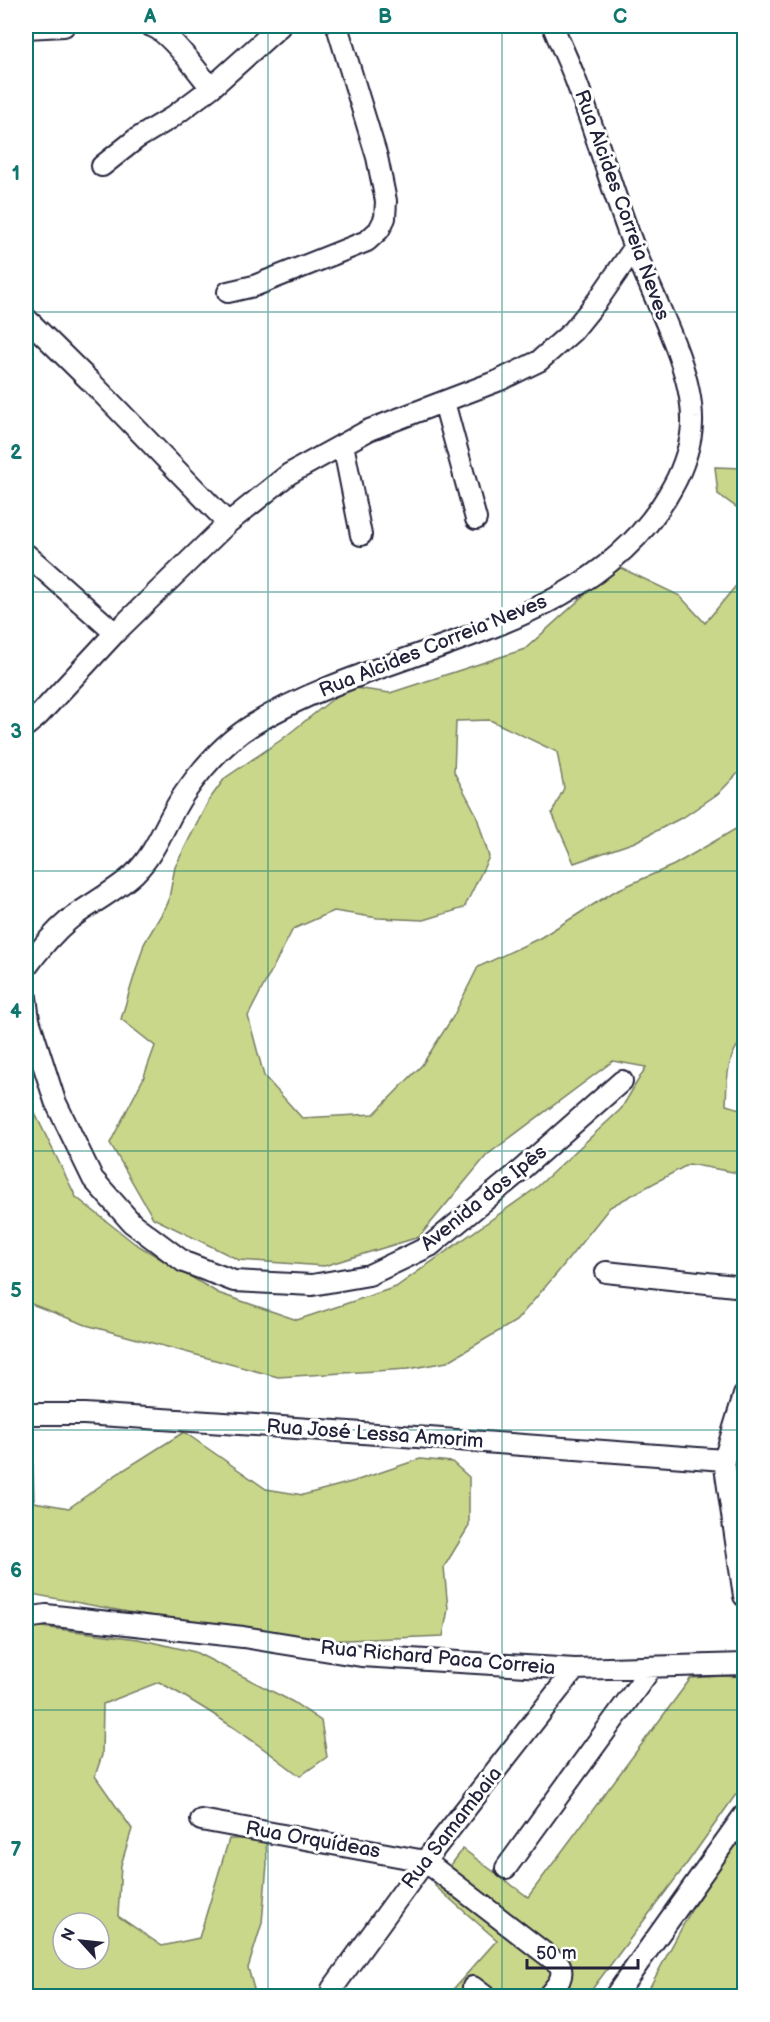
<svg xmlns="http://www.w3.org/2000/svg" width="770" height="2022" font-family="'Balsamiq Sans',sans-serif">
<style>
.green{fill:#c9d78b;stroke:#767c63;stroke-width:1.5;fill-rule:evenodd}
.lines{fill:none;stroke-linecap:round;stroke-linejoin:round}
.minor-casing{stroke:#22223b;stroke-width:24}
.minor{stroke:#fff;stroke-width:20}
.grid{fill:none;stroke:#0f766e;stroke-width:1.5;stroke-opacity:0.55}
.labels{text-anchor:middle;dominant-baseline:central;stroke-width:6;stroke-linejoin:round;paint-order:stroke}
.street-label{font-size:20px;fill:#22223b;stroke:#fff}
.neatline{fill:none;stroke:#0f766e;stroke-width:2}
.grid-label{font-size:20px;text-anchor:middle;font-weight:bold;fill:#0f766e}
</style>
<rect width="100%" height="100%" fill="#fff"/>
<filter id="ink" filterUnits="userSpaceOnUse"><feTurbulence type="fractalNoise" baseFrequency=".0167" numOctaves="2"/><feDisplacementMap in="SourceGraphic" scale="12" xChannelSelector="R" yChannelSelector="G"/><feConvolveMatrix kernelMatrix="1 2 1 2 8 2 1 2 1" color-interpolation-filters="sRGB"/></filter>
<g filter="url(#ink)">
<path class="green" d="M715 467 744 468V520L743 512 718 494Z
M617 566 680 596 705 623 744 576V767L719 793 685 816 635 842 574 863 552 813 564 788 557 752 490 720 456 721 454 772 476 814 489 857 464 908 424 920 378 918 334 911 293 929 248 1016 264 1076 302 1118 374 1114 422 1065 453 1017 478 967 540 938 615 891 674 865 744 824V1037C726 1057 727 1079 726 1105L744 1110V1176L733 1172 689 1164 610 1207 558 1272 516 1321 447 1362 408 1369 278 1377 86 1325 26 1302V1095L76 1197 134 1243 218 1293 297 1320 396 1287 536 1188 621 1109 646 1067 613 1061 487 1155 419 1237 324 1266 239 1260 153 1218 110 1143 143 1079 155 1046 121 1019 144 944 168 903 175 867 209 800 225 778 281 740 348 687 390 693 525 649Z
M184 1432 266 1489 303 1495 355 1481 420 1459 452 1462 469 1477V1526L444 1567 448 1609 443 1636 321 1641 128 1612 26 1593V1444L33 1465 34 1502 69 1508 114 1476Z
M33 1626 138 1639 195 1652 293 1702 321 1721 327 1757 300 1776C255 1741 209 1709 159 1682L103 1704 102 1755 95 1776 132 1829 121 1865 118 1916 162 1946 199 1938 229 1839H266L267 1864 262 1923 248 1968 256 1996H26V1629ZM63 1923H99V1959H63Z
M722 1676 744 1677V1783L688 1862 587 1996H447L497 1940 435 1886 463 1849 528 1897 691 1678Z
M744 1835V1996H645L693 1907 732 1847Z"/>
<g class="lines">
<g class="minor-casing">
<path id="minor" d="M151 26C169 31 198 72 211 88
M26 28 64 26
M102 166 136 139 171 118 211 88 280 26
M228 292 254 286 367 241 379 230 385 218 386 201 377 157 337 26
M26 318 94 385 228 523
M444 402 476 519
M343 444 361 535
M26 554 115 633
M26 726 38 716 115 633 228 523 289 474 369 430 500 380 539 361 573 331 598 300 634 248
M26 968C39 950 53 933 70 919 91 903 116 891 135 873 158 850 166 820 184 794 202 768 226 741 254 724 386 643 592 636 672 488 683 469 693 440 692 418 691 365 654 300 635 250 613 194 597 136 576 81 569 62 560 44 553 26
M26 997 29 1020 55 1101 93 1179 132 1223 184 1262 234 1281 312 1285 369 1275 430 1246 514 1176 622 1081
M606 1272 744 1287
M744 1395 724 1460 744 1596
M26 1414H84L255 1425 724 1460
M26 1618 46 1615 243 1637 361 1656 575 1669 744 1664
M201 1820 425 1861 560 1965C565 1978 556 1986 548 1996
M506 1868 652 1667
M473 1987 485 1996
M332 1989 425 1861 575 1669
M615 1996 744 1815"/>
</g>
<use href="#minor" class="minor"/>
</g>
</g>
<path class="grid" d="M268 26V1996M502 26V1996M26 312H744M26 592H744M26 871H744M26 1151H744M26 1430H744M26 1710H744"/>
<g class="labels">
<g class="street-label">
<text transform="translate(622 205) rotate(70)">Rua Alcides Correia Neves</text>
<text transform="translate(433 646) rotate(-22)">Rua Alcides Correia Neves</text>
<text transform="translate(484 1198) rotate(-39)">Avenida dos Ipês</text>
<text transform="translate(375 1434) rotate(4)">Rua José Lessa Amorim</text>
<text transform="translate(438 1658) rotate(5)">Rua Richard Paca Correia</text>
<text transform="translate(452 1828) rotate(-52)">Rua Samambaia</text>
<text transform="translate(313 1840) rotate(10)">Rua Orquídeas</text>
</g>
</g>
<rect width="770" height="2022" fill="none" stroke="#fff" stroke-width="66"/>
<g transform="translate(81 1941) rotate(297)"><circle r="28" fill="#ffffff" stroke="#a7a7b1" stroke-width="1.5"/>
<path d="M0-4.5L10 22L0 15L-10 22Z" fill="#22223b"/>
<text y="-9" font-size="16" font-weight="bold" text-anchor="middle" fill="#22223b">N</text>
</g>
<path d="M527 1959v9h111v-9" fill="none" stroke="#22223b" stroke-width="3"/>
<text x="536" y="1959" font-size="18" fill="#22223b" stroke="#ffffff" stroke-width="4.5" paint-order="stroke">50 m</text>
<rect x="33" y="33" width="704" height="1956" class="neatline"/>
<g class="grid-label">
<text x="150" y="23">A</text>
<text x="385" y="23">B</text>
<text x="620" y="23">C</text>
<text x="16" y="180">1</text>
<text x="16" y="459">2</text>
<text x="16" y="738">3</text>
<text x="16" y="1018">4</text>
<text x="16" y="1297">5</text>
<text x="16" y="1577">6</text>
<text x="16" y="1856">7</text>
</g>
</svg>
